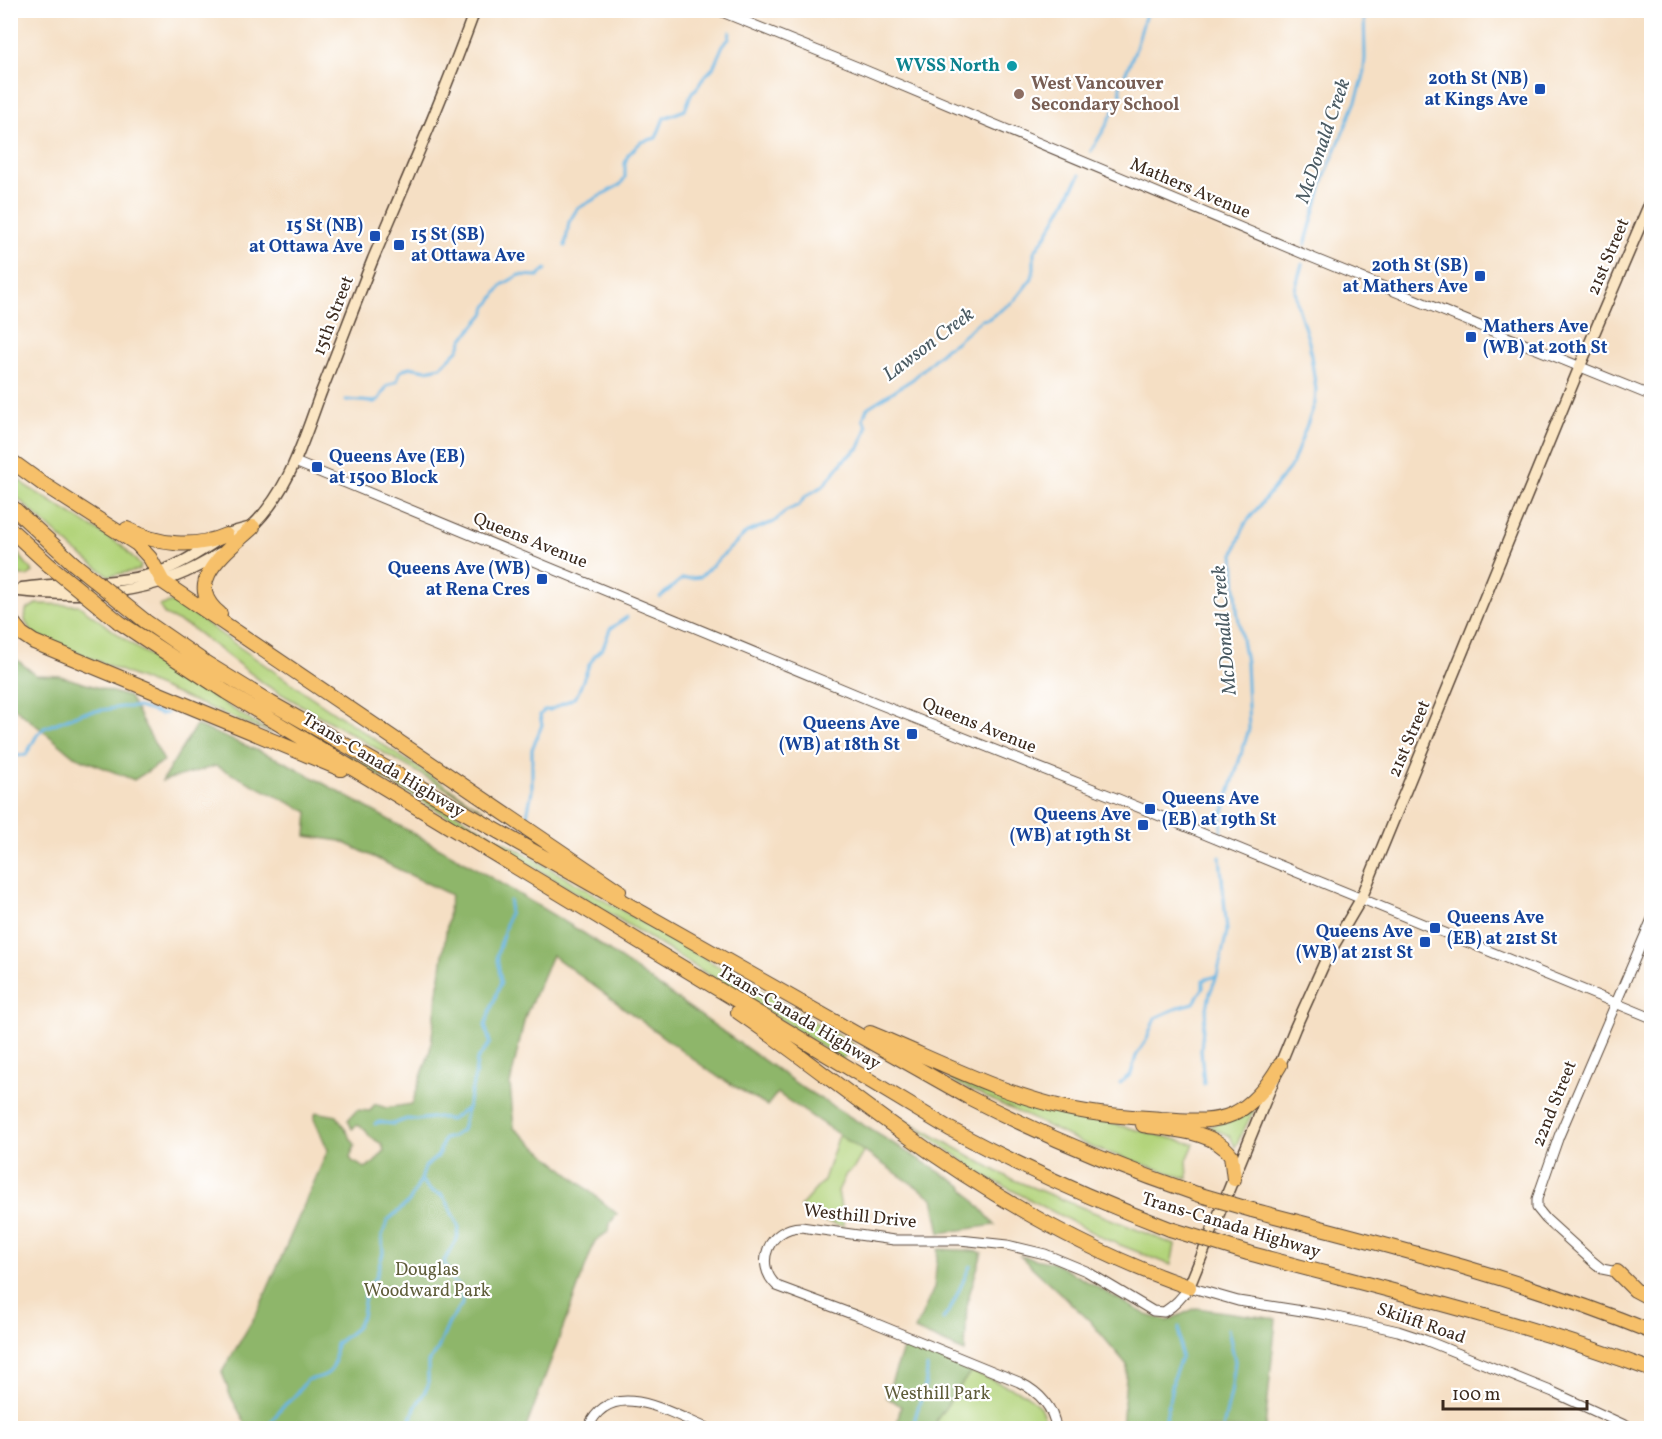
<svg xmlns="http://www.w3.org/2000/svg" width="1662" height="1439" font-family="Vollkorn,serif">
<style>
.green{fill:#b3d47b;stroke:#777f4c;stroke-width:1.5}
.forest{fill:#8eb66b;stroke:#647044;stroke-width:1.5}
.lines{fill:none;stroke-linecap:round;stroke-linejoin:round}
.stream{stroke:#69b6e3;stroke-width:3}
.tertiary-casing{stroke:#574537;stroke-width:11}
.secondary-casing{stroke:#574537;stroke-width:13}
.motorway-casing{stroke:#574537;stroke-width:16}
.tertiary{stroke:#fff;stroke-width:9}
.secondary{stroke:#fbe6c4;stroke-width:10}
.motorway{stroke:#f6c06b;stroke-width:14}
.motorway-bridge-casing{stroke:#574537;stroke-width:16;stroke-linecap:butt}
.motorway-bridge{stroke:#f6c06b;stroke-width:14}
.culture-dot{fill:#0f9aa8;stroke:#fff;stroke-width:2}
.transit-dot{fill:#1a4fb4;stroke:#fff;stroke-width:2}
.education-dot{fill:#8d6e63;stroke:#fff;stroke-width:2}
.labels{text-anchor:middle;dominant-baseline:central;stroke-width:4.5;stroke-linejoin:round;paint-order:stroke}
.culture-label{font-size:18px;font-weight:bold;fill:#0d838f;stroke:#fff;text-anchor:end}
.transit-label{font-size:18px;font-weight:bold;fill:#164399;stroke:#fff;text-anchor:end}
.education-label{font-size:18px;font-weight:bold;fill:#785e54;stroke:#fff;text-anchor:start}
.street-label{font-size:18px;fill:#3b2a1e;stroke:#fff}
.park-label{font-size:18px;fill:#5f5d3a;stroke:#fff}
.water-label{font-size:20px;font-style:italic;fill:#4b5b63;stroke:#fff}
</style>
<rect width="100%" height="100%" fill="#fff"/>
<filter id="ink" filterUnits="userSpaceOnUse"><feTurbulence type="fractalNoise" baseFrequency=".0167" numOctaves="2"/><feDisplacementMap in="SourceGraphic" scale="12" xChannelSelector="R" yChannelSelector="G"/><feConvolveMatrix kernelMatrix="1 2 1 2 8 2 1 2 1" color-interpolation-filters="sRGB"/></filter>
<filter id="wash" filterUnits="userSpaceOnUse"><feTurbulence type="fractalNoise" baseFrequency=".008" numOctaves="4" result="noise"/><feDisplacementMap in="SourceGraphic" scale="24" xChannelSelector="R" yChannelSelector="G"/><feGaussianBlur stdDeviation="1.35" result="paint"/><feColorMatrix in="noise" values="0 0 0 0 0 0 0 0 0 0 0 0 0 0 0 0 0 1.4 0 .05"/><feComposite in="paint" operator="in"/></filter>
<g filter="url(#wash)">
<rect width="100%" height="100%" fill="#f5dfc4"/>
<path class="green" d="M11 472 26 486 121 545 141 566 139 570 109 576 74 550 11 492Z
M11 545 33 572 27 576 11 575Z
M176 601C275 675 381 744 485 811L266 685 190 627 165 615 159 606Z
M36 604 78 605 140 650 272 734 33 634 25 621 26 610Z
M347 754 449 810 854 1045 842 1060 769 1012 536 868 347 757Z
M953 1073 1045 1107 1194 1144 1187 1160 1188 1179 1091 1147 950 1080Z
M1255 1108 1235 1147 1230 1136 1209 1127Z
M901 1117 1009 1178 1175 1245 1171 1265 1105 1239 987 1177Z
M839 1135 864 1151 854 1168 846 1174 838 1191 844 1226 812 1219 800 1207 824 1180Z
M905 1344 1026 1394 1040 1407 1049 1428H899L903 1417Z"/>
<path class="forest" d="M11 655 36 675 60 676 129 697 164 761 134 780 74 756 11 705Z
M196 725 285 762 470 865 585 934 803 1088 961 1185 995 1225 940 1233 933 1198 777 1093 767 1106 712 1073 552 955 525 1017 510 1084 514 1128 617 1214 610 1223 609 1231 595 1241 526 1428H336L302 1421 281 1428H248L230 1395 222 1372 257 1313 328 1150 314 1119 316 1112 337 1116 355 1145 350 1157 352 1161 365 1168 374 1163 384 1151 382 1144 370 1137 364 1128 357 1125 352 1129 348 1120 357 1110 370 1111 375 1104 386 1108 412 1104 430 1051 451 895 341 841 306 836 308 812 216 766 162 781Z
M938 1249 977 1251 982 1253 967 1302 965 1352 915 1330 934 1288Z
M1020 1256 1054 1263 1147 1315 1167 1321 1196 1308 1276 1319 1265 1428H1122L1127 1365 1089 1320Z
M905 1344 971 1371 936 1421V1428H896L901 1406 886 1397Z"/>
<g class="lines">
<path class="stream" d="M1091 151 1106 126 1121 96 1120 86 1135 51 1147 10
M1305 245 1324 178 1356 101 1363 79 1365 58 1364 10
M565 246 569 222 577 209 621 184 625 177V163L628 155 641 142 656 138 664 118 685 110 692 92 697 88 704 77 713 68 723 45 729 39 730 32
M346 400 375 402 379 399 387 386 397 381 400 372 409 367 426 370 441 367 458 350 463 339 484 314 487 307 502 285 519 275 538 276 546 269
M660 597 682 579 700 577 747 532 774 522 786 511 799 505 805 497 824 485 845 459 859 448 866 431 867 426 863 419 867 408 913 379 946 348 955 343 981 320 988 319 1014 301 1032 278 1034 269V252L1047 234 1080 175
M10 759 16 756 26 755 37 735 44 728 82 713 122 707H138L161 714 167 713
M526 820 532 791V749L542 725 540 715 545 710H550L574 698 578 693 589 665 596 654 603 648 610 629 627 617
M1221 834 1222 816 1249 729 1246 662 1237 610 1234 553 1245 524 1292 465 1315 403 1316 390 1309 342 1298 307 1295 290 1302 264
M1120 1083 1131 1074 1136 1056 1147 1039 1155 1018 1179 1007 1194 1003 1203 988V980L1217 976
M1204 1084 1201 1050 1203 1028 1210 993 1217 976 1227 931 1220 857
M379 1122 393 1124 407 1119 416 1120 438 1117 450 1120 466 1109
M375 1124 377 1123
M943 1319 951 1308 970 1266
M267 1428 282 1407 293 1398 307 1380C320 1377 334 1376 335 1358 335 1353 335 1349 336 1344L356 1328 362 1316 366 1290 376 1277 383 1253 382 1236 388 1220 409 1202 421 1180 425 1167 438 1156 444 1139 452 1137 462 1130 475 1076 477 1060 490 1043 485 1025 501 982 497 956 509 914 510 901
M408 1428 415 1408 428 1386V1362L436 1353 449 1323 462 1304V1294L458 1285 452 1280 444 1261 457 1239 459 1228 447 1202 442 1195 431 1191 421 1180
M913 1428C916 1407 928 1388 927 1367
M1164 1428 1174 1376 1181 1358 1179 1327
M1223 1428 1231 1393 1235 1361 1228 1329"/>
</g>
</g>
<g filter="url(#ink)">
<g class="lines">
<g class="tertiary-casing">
<path id="tertiary" d="M717 10 860 68 1313 258 1652 396
M295 462 874 702 1116 798 1652 1018
M1617 1272 1602 1269 1591 1260 1546 1219 1537 1208V1199L1559 1136 1652 919
M588 1428C611 1375 671 1414 707 1428
M1056 1428C1053 1406 1039 1392 1019 1382L860 1317 777 1286C753 1264 769 1228 801 1227L894 1240H960L1007 1245 1045 1254 1086 1271 1153 1311 1164 1312C1175 1305 1182 1298 1189 1287L1238 1301 1328 1315 1398 1331 1425 1340 1553 1392 1631 1428"/>
</g>
<g class="secondary-casing">
<path id="secondary" d="M248 530C288 494 302 444 320 395 338 350 355 304 373 259 408 177 444 95 475 10
M22 588C67 581 112 586 156 573 182 565 203 549 226 535 234 531 244 529 252 527
M10 590C84 599 157 596 220 553
M1189 1287 1295 1028 1328 955 1361 899 1580 366 1652 198"/>
</g>
<g class="motorway-casing">
<path id="motorway" d="M10 460 43 484 137 544 150 558 163 582 619 891
M10 505 73 563
M10 529 49 565
M127 529C158 545 194 549 226 535
M220 614C180 582 229 550 253 527
M10 619 22 634 34 642 341 769
M145 621 206 663 271 703 968 1097C1042 1135 1118 1167 1197 1194
M119 622 226 692 950 1129C1021 1167 1094 1200 1170 1229
M738 1012C791 1048 842 1089 895 1127 986 1193 1083 1251 1189 1287
M870 1033C934 1059 998 1093 1066 1108 1097 1115 1130 1117 1161 1119 1185 1120 1211 1124 1233 1114 1254 1104 1269 1084 1280 1065
M1143 1125C1171 1130 1213 1130 1231 1155L1234 1179
M1252 1210C1387 1245 1522 1279 1652 1332
M1248 1253C1383 1289 1520 1321 1652 1370
M1617 1272 1635 1290 1652 1299"/>
</g>
<use href="#tertiary" class="tertiary"/>
<use href="#secondary" class="secondary"/>
<use href="#motorway" class="motorway"/>
<g class="motorway-bridge-casing">
<path id="motorway-bridge" d="M73 563 145 621
M49 565 119 622
M1197 1194 1252 1210
M1170 1229 1248 1253"/>
</g>
<use href="#motorway-bridge" class="motorway-bridge"/>
</g>
</g>
<circle class="culture-dot" cx="1012" cy="66" r="6"/>
<g class="transit-dot">
<rect x="1534" y="83" width="12" height="12" rx="3"/>
<rect x="369" y="230" width="12" height="12" rx="3"/>
<rect x="393" y="239" width="12" height="12" rx="3"/>
<rect x="1474" y="270" width="12" height="12" rx="3"/>
<rect x="1465" y="331" width="12" height="12" rx="3"/>
<rect x="311" y="461" width="12" height="12" rx="3"/>
<rect x="536" y="573" width="12" height="12" rx="3"/>
<rect x="906" y="728" width="12" height="12" rx="3"/>
<rect x="1144" y="803" width="12" height="12" rx="3"/>
<rect x="1137" y="819" width="12" height="12" rx="3"/>
<rect x="1429" y="922" width="12" height="12" rx="3"/>
<rect x="1419" y="936" width="12" height="12" rx="3"/>
</g>
<circle class="education-dot" cx="1019" cy="94" r="6"/>
<g class="labels">
<g class="culture-label">
<text x="1000" y="66">WVSS North</text>
</g>
<g class="transit-label">
<text x="1528" y="79">20th St (NB)<tspan x="1528" dy="21">at Kings Ave</tspan></text>
<text x="363" y="226">15 St (NB)<tspan x="363" dy="21">at Ottawa Ave</tspan></text>
<text x="411" y="235" text-anchor="start">15 St (SB)<tspan x="411" dy="21">at Ottawa Ave</tspan></text>
<text x="1468" y="266">20th St (SB)<tspan x="1468" dy="21">at Mathers Ave</tspan></text>
<text x="1483" y="327" text-anchor="start">Mathers Ave<tspan x="1483" dy="21">(WB) at 20th St</tspan></text>
<text x="329" y="457" text-anchor="start">Queens Ave (EB)<tspan x="329" dy="21">at 1500 Block</tspan></text>
<text x="530" y="569">Queens Ave (WB)<tspan x="530" dy="21">at Rena Cres</tspan></text>
<text x="900" y="724">Queens Ave<tspan x="900" dy="21">(WB) at 18th St</tspan></text>
<text x="1162" y="799" text-anchor="start">Queens Ave<tspan x="1162" dy="21">(EB) at 19th St</tspan></text>
<text x="1131" y="815">Queens Ave<tspan x="1131" dy="21">(WB) at 19th St</tspan></text>
<text x="1447" y="918" text-anchor="start">Queens Ave<tspan x="1447" dy="21">(EB) at 21st St</tspan></text>
<text x="1413" y="932">Queens Ave<tspan x="1413" dy="21">(WB) at 21st St</tspan></text>
</g>
<g class="education-label">
<text x="1031" y="84">West Vancouver<tspan x="1031" dy="21">Secondary School</tspan></text>
</g>
<g class="street-label">
<text transform="translate(1190 189) rotate(23)">Mathers Avenue</text>
<text transform="translate(1609 257) rotate(-67)">21st Street</text>
<text transform="translate(334 316) rotate(-69)">15th Street</text>
<text transform="translate(530 541) rotate(22)">Queens Avenue</text>
<text transform="translate(979 726) rotate(22)">Queens Avenue</text>
<text transform="translate(1410 739) rotate(-67)">21st Street</text>
<text transform="translate(383 766) rotate(31)">Trans-Canada Highway</text>
<text transform="translate(799 1018) rotate(31)">Trans-Canada Highway</text>
<text transform="translate(1555 1104) rotate(-68)">22nd Street</text>
<text transform="translate(860 1217) rotate(6)">Westhill Drive</text>
<text transform="translate(1231 1226) rotate(17)">Trans-Canada Highway</text>
<text transform="translate(1421 1324) rotate(19)">Skilift Road</text>
</g>
<g class="park-label">
<text x="427" y="1270">Douglas<tspan x="427" dy="21">Woodward Park</tspan></text>
<text x="937" y="1394">Westhill Park</text>
</g>
<g class="water-label">
<text transform="translate(1324 141) rotate(-71)">McDonald Creek</text>
<text transform="translate(929 345) rotate(-37)">Lawson Creek</text>
<text transform="translate(1225 630) rotate(-95)">McDonald Creek</text>
</g>
</g>
<rect width="1662" height="1439" fill="none" stroke="#fff" stroke-width="36"/>
<path d="M1443 1400v9h144v-9" fill="none" stroke="#3b2a1e" stroke-width="3"/>
<text x="1452" y="1400" font-size="18" fill="#3b2a1e" stroke="#ffffff" stroke-width="4.5" paint-order="stroke">100 m</text>
</svg>
